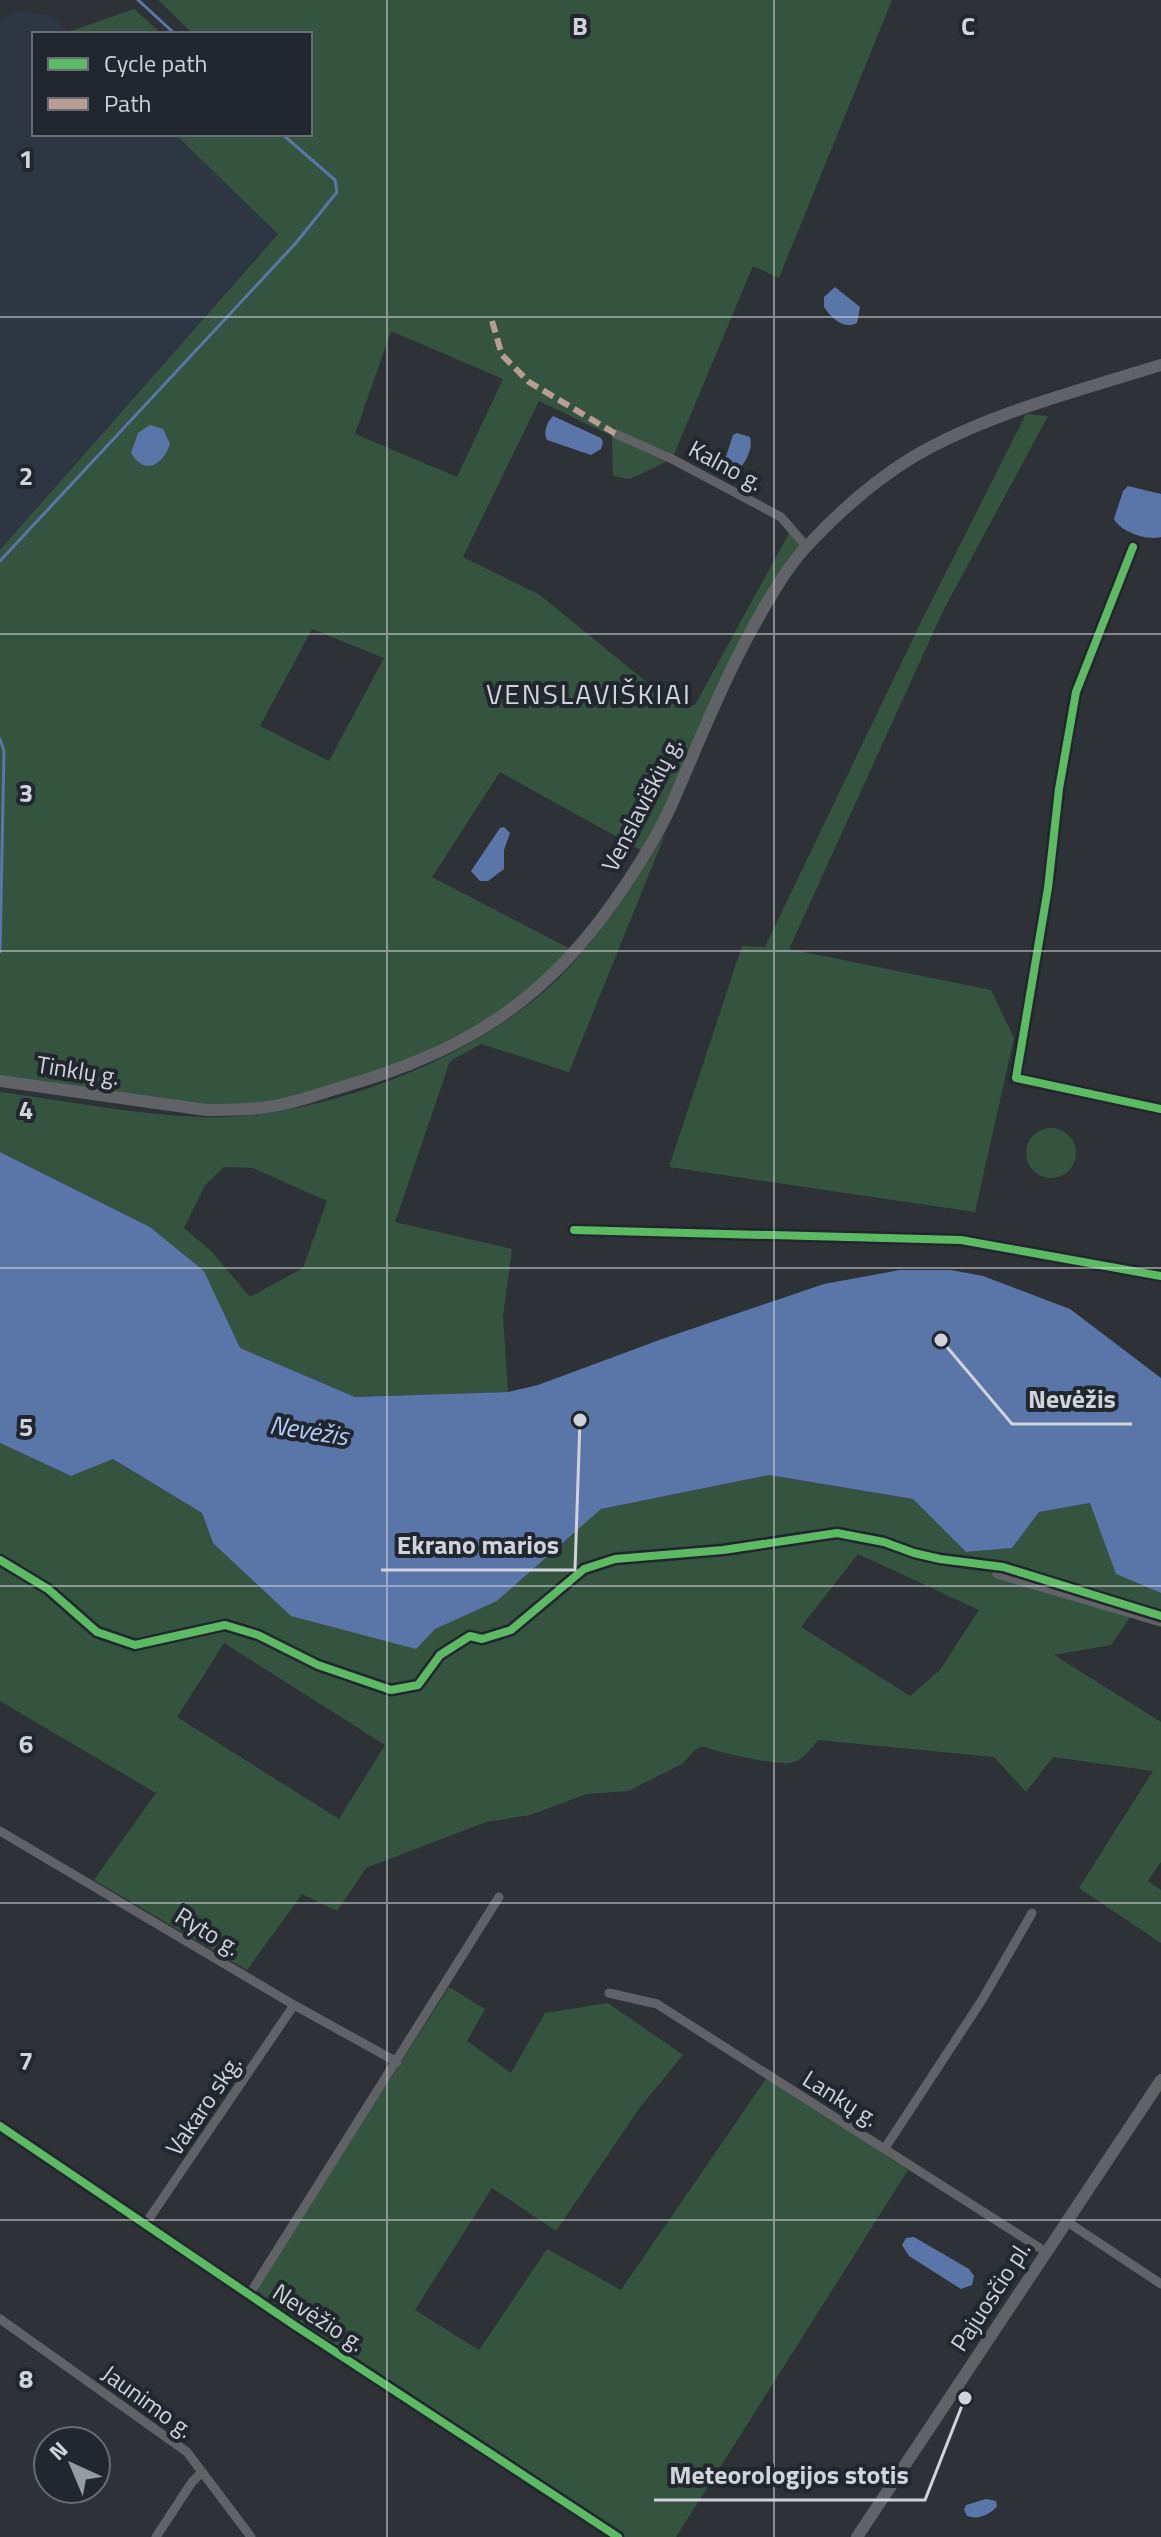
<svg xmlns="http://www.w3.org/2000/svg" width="1161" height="2537" font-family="'Titillium Web',sans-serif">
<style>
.built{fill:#2e3543}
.green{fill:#35543f;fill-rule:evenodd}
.water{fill:#5a76a8}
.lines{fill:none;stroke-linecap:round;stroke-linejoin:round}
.stream{stroke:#5a76a8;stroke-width:3}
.minor{stroke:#606266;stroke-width:9}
.secondary{stroke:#606266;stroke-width:12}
.quiet{stroke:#b99d93;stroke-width:6;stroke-dasharray:12 6;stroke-linecap:butt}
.cycleway-casing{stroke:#22262f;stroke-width:13}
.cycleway{stroke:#5cba63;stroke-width:8}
.grid{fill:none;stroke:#d0d3d9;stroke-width:2;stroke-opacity:0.55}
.labels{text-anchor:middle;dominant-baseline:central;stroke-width:8;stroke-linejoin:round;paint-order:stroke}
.street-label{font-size:24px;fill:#d0d3d9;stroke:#22262f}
.water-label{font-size:26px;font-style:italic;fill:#b2cdfd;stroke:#22262f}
.quarter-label{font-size:28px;letter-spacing:2px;fill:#d0d3d9;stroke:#22262f}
.grid-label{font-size:26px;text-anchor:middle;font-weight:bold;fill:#d0d3d9;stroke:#22262f;stroke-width:8;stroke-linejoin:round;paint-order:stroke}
.leader{fill:none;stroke:#d0d3d9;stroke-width:3}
.callout-dot{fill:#d0d3d9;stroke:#22262f;stroke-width:3}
.callout-label{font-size:26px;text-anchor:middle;font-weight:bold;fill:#d0d3d9;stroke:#22262f;stroke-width:8;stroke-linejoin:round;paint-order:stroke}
</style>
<rect width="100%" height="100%" fill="#2e3136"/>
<path class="built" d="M12 12 52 15 70 34H34V134H175L278 233 0 550V20Z"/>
<path class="green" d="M158 0H892L779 278 753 266 672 459 630 479 613 476 612 436 539 401 463 557 540 595 677 707 695 705 792 528 806 546 775 590 646 853 500 772 432 877 576 952 515 1007 367 1080 238 1110 0 1076V550L278 234 175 134H310V34H193ZM391 331 503 379 457 477 355 434ZM312 629 384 658 329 761 260 726Z
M134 9 162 34 68 32Z
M1026 414 1048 416 943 611 789 949 991 990 1014 1038 975 1212 669 1167 742 946 765 947 921 622Z
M666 832 569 1072 481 1044 450 1061 395 1222 512 1249 503 1316 508 1392 355 1397 239 1348 204 1271 150 1227 0 1152V1092C66 1101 133 1114 199 1117 319 1121 479 1059 563 974 604 931 636 882 666 832ZM224 1167 253 1168 327 1201 303 1268 250 1297 211 1251 184 1228 205 1185Z
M1026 1153a25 25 0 1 1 50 0a25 25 0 1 1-50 0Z
M0 1443 71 1476 113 1459 202 1513 213 1543 435 1629 497 1601 601 1509 769 1475 913 1499 966 1552 1012 1548 1039 1512 1091 1503 1116 1574 1161 1593V1622L1133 1613 1111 1645 1054 1655 1161 1722V1862L1148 1881 1161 1890V1943L1079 1888 1153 1771 1053 1757 1026 1792 994 1757 818 1740C810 1749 802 1762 789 1763 775 1765 716 1752 702 1746L694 1751 682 1764 628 1791 587 1794 530 1815 486 1822 366 1868 337 1911 302 1894 247 1970 94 1880 156 1793 0 1701ZM858 1554 979 1610 940 1670 910 1696 801 1627ZM224 1643 385 1745 339 1819 177 1717Z
M449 1987 485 2009 467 2041 511 2073 545 2013 608 2003 683 2055 641 2106 556 2231 492 2188 415 2310 479 2350 547 2249 621 2290 770 2073 847 2130 908 2170 676 2537H618L373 2377 372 2369 295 2321 256 2290Z"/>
<path class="water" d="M835 287 860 307 857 323C844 330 831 318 824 307V297Z
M553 416 601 438 603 442 601 449 591 455 547 440C543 432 547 422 553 416Z
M150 425 163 429 170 444C163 465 145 476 131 453L138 433Z
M737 433 750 437C753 448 747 461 739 469L724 463 733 435Z
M1128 486 1161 494V537C1147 541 1121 532 1114 519L1123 491Z
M504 827 510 833 504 850V869L488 881H480L471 871 500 828Z
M0 1152 150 1227 204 1271 240 1348 355 1397 508 1392 538 1385 662 1339 824 1284 900 1270H951L983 1276 1070 1309 1161 1378V1593L1116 1574 1090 1503 1039 1512 1012 1548 966 1552 913 1499 769 1475 601 1509 497 1601 435 1629 416 1649 291 1616 213 1543 202 1513 113 1459 71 1476 0 1443Z
M914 2237 969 2269 974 2276 972 2285 961 2289 909 2256 902 2245 906 2238Z
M986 2499 996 2501 997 2506C990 2515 978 2520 967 2516L964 2510 966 2505Z"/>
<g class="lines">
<path class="stream" d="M138 0 175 34
M0 561 295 244 337 192 335 180 282 134
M0 739 4 751 0 952"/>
<path class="minor" d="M616 434 672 459 781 517 806 546
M1133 547 1076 692 1059 789 1048 888 1016 1078 1161 1109
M574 1230 961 1240 1161 1276
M997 1574 1161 1622
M0 1831 294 2005 397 2062
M609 1993 657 2004 1046 2252
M0 2126 294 2325 618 2537
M885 2148 982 2000 1032 1913
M1066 2221 1161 2284
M144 2226 294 2005
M249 2295 499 1897
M0 2319 187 2452 251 2537
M156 2537 192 2482 201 2473"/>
<path class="secondary" d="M0 1081 206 1110C231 1110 258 1110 283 1104 304 1100 324 1092 345 1086 463 1052 544 1002 615 900 636 870 656 839 671 806 700 740 725 675 761 613 775 589 790 563 809 544 840 511 875 480 913 457 986 414 1080 390 1161 365
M857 2537 1161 2080"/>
<path class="quiet" d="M492 321 502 355 529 382 616 434"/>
<g class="cycleway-casing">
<path id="cycleway" d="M1133 547 1076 692 1059 789 1048 888 1016 1078 1161 1109
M574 1230 961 1240 1161 1276
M0 1560 48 1589 97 1632 135 1645 225 1625 258 1635 318 1665 391 1690 418 1685 440 1655 470 1636 482 1639 511 1630 584 1569 615 1559 723 1550 837 1533 884 1542 914 1553 940 1559 1003 1567 1161 1616
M0 2126 294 2325 618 2537"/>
</g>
<use href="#cycleway" class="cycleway"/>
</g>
<path class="grid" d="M387 0V2537M774 0V2537M0 317H1161M0 634H1161M0 951H1161M0 1268H1161M0 1586H1161M0 1903H1161M0 2220H1161"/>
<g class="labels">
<g class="street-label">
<text transform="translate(726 465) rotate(28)">Kalno g.</text>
<text transform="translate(641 804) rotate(-63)">Venslaviškių g.</text>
<text transform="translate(78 1070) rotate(9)">Tinklų g.</text>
<text transform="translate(208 1931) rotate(31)">Ryto g.</text>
<text transform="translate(841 2098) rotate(32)">Lankų g.</text>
<text transform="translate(203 2105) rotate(-56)">Vakaro skg.</text>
<text transform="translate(990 2296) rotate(-57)">Pajuosčio pl.</text>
<text transform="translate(319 2317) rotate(33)">Nevėžio g.</text>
<text transform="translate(148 2401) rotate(36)">Jaunimo g.</text>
</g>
<g class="water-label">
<text transform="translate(309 1430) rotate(9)">Nevėžis</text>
</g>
<g class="quarter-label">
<text x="589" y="693">VENSLAVIŠKIAI</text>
</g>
</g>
<g class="grid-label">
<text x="580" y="35">B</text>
<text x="968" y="35">C</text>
<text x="26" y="168">1</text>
<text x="26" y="485">2</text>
<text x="26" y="802">3</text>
<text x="26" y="1119">4</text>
<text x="26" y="1436">5</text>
<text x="26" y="1753">6</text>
<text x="26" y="2070">7</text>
<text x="26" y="2388">8</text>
</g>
<path class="leader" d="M941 1340L1012 1424H1132M580 1420L575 1570H381M965 2398L925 2500H654"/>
<g class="callout-dot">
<circle cx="941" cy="1340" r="8"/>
<circle cx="580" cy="1420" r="8"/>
<circle cx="965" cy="2398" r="8"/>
</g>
<g class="callout-label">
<text x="1072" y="1408">Nevėžis</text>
<text x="478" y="1554">Ekrano marios</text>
<text x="789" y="2484">Meteorologijos stotis</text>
</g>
<rect x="32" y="32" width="280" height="104" fill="#22262f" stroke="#686b73" stroke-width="2"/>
<rect x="48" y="58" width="40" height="12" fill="#5cba63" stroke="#686b73" stroke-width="2"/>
<text x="104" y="72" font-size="24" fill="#d0d3d9">Cycle path</text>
<rect x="48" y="98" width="40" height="12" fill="#b99d93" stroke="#686b73" stroke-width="2"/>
<text x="104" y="112" font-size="24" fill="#d0d3d9">Path</text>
<g transform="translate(72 2465) rotate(316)"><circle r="38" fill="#22262f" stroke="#686b73" stroke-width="2"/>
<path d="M0-6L14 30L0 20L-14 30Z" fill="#979aa0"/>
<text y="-12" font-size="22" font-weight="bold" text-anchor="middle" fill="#d0d3d9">N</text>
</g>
</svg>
